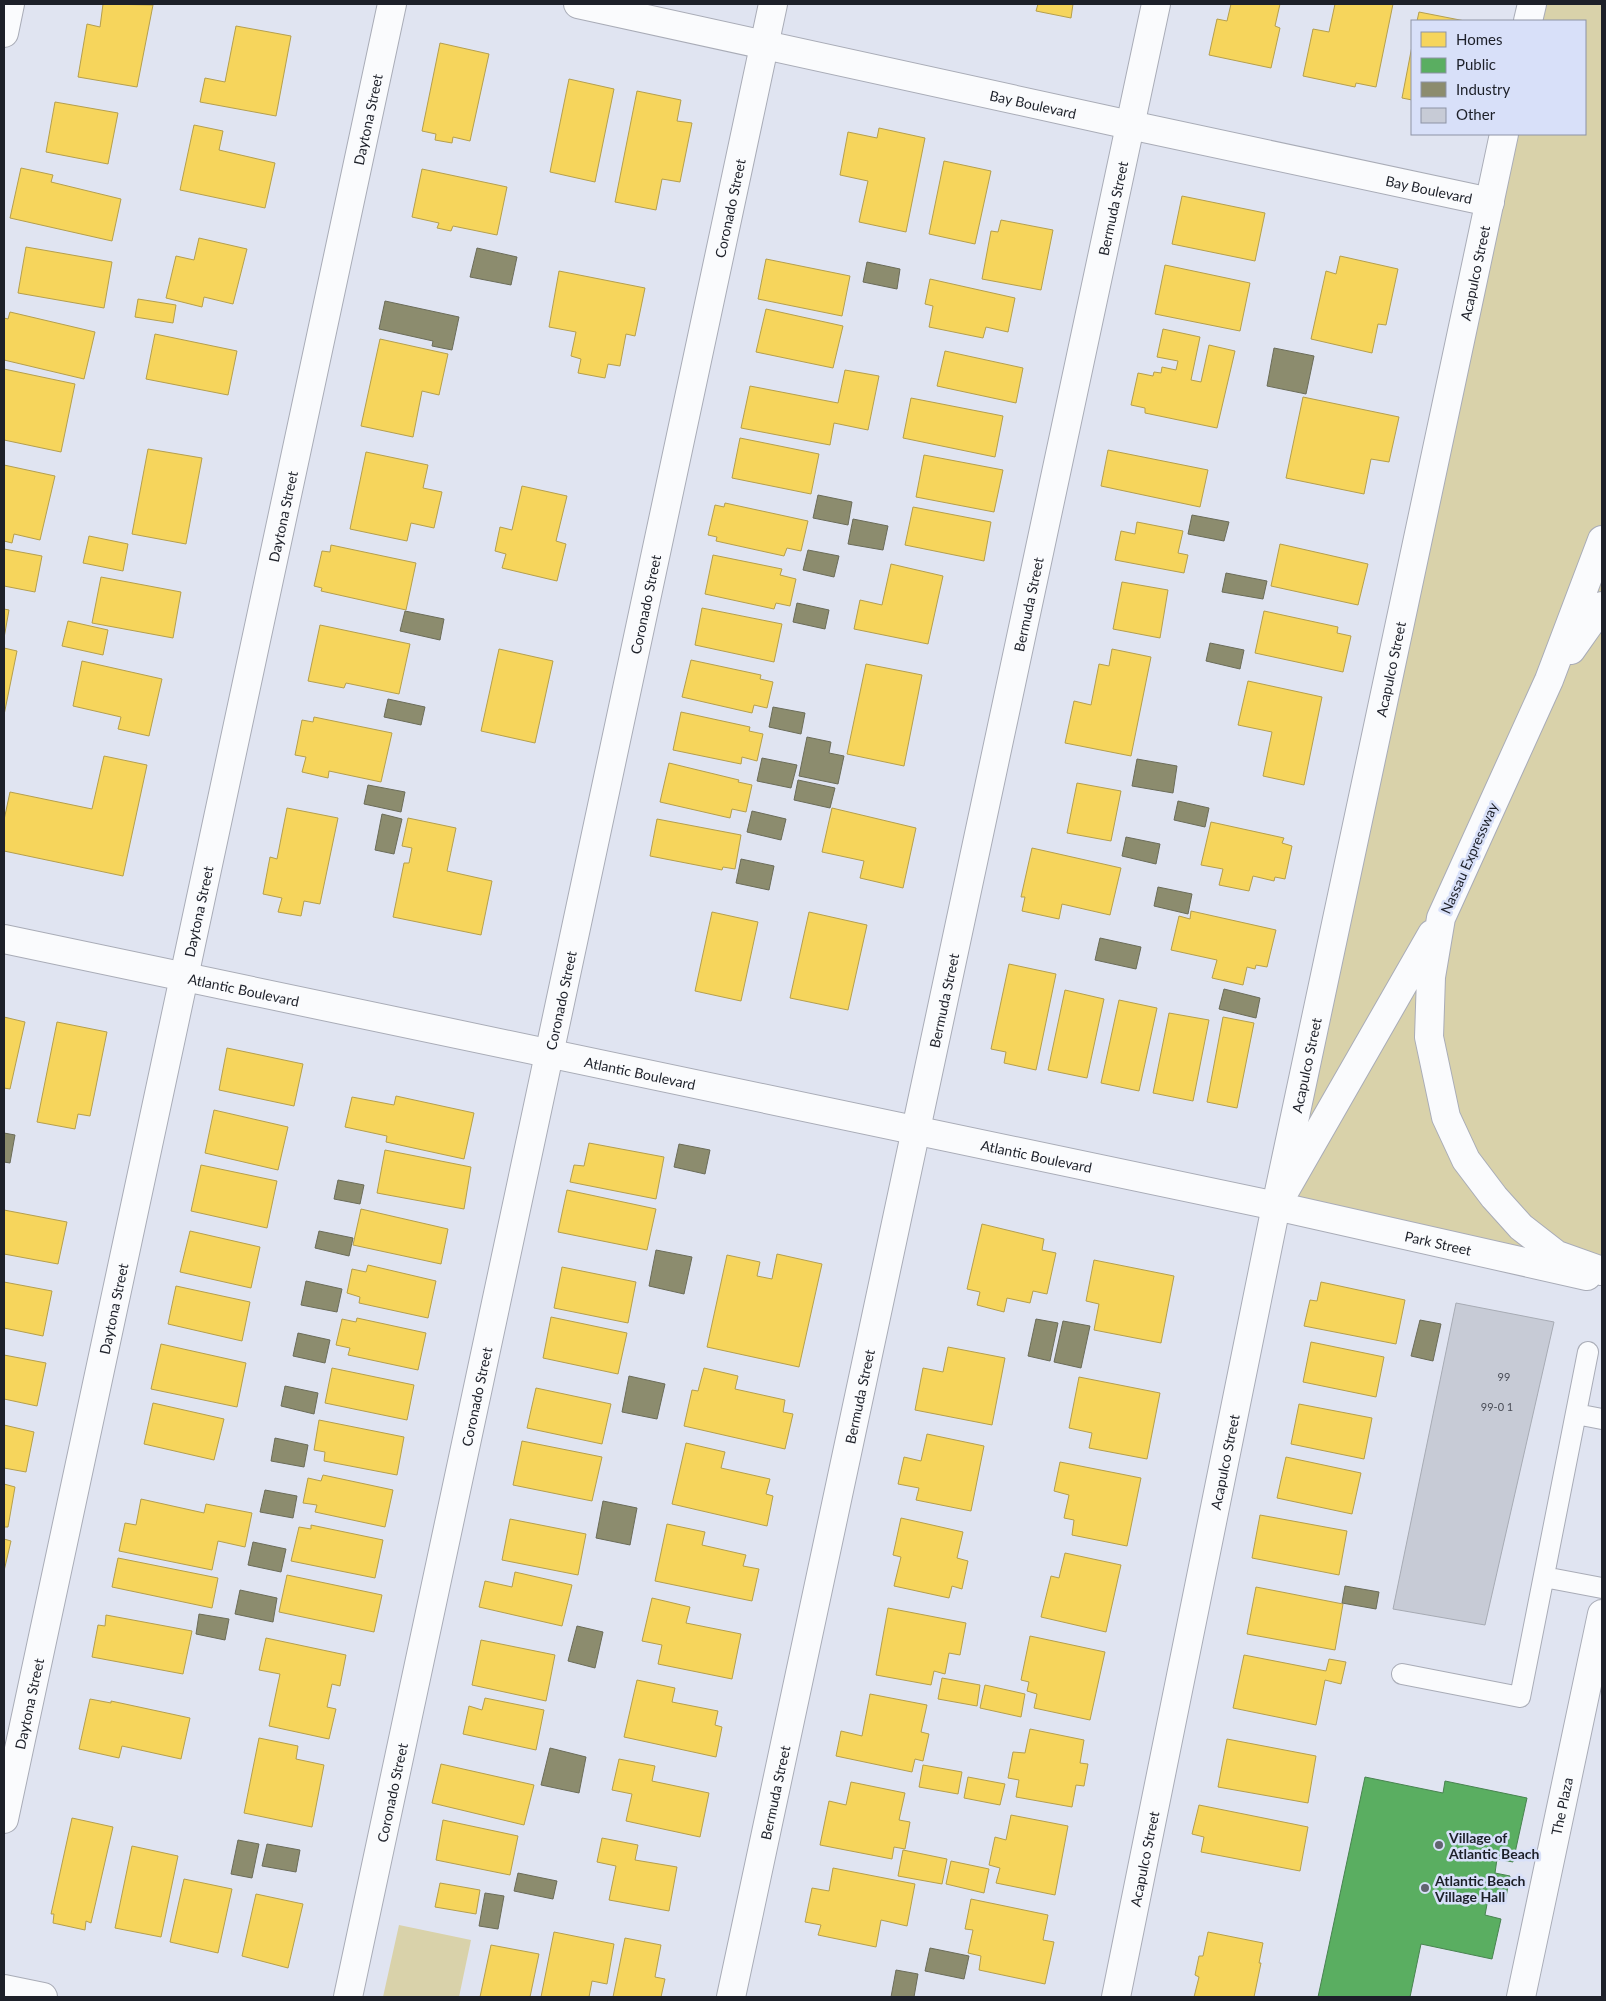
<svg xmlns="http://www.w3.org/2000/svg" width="1606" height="2001" font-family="Lato,sans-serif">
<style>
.green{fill:#d9d2aa}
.homes{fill:#f6d55c;stroke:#b59f4d}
.public{fill:#5aae61;stroke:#488350}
.industry{fill:#8c8c6e;stroke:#6b6c59}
.building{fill:#c7cbd6;stroke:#a7abb4}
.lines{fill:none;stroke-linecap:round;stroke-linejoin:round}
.lane-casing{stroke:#a9acb7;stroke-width:22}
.street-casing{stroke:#a9acb7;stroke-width:30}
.highway-casing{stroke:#a9acb7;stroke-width:30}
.lane{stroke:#fafbfd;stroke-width:20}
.street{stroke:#fafbfd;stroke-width:28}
.highway{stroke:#fafbfd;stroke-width:28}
.poi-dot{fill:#61656f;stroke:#d8e0f9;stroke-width:2}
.labels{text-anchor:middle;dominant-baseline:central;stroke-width:5;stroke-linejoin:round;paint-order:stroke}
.number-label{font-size:11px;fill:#494c56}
.street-label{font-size:14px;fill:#1d2029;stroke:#d8e0f9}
.poi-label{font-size:14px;font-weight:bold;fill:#1d2029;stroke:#d8e0f9;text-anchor:start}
</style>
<rect width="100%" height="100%" fill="#e0e4f1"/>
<path class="green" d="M1532 4H1602V1278L1276 1206 1505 134H1585V21H1529Z
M399 1925 471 1940 459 1997H383Z"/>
<path class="homes" d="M103 4 153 5 137 87 78 77 87 24 100 27Z
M1038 4H1073L1071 18 1036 11Z
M1231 4H1280L1275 26 1280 28 1271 68 1209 55 1217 19 1227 21Z
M1335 4H1393L1376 87 1356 83 1355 87 1303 76 1313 29 1329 32Z
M1419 12 1465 21H1417Z
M236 26 291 36 276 116 200 102 205 78 225 82Z
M440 43 489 54 470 141 453 137 452 143 435 140 436 134 422 131Z
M1412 46V100L1402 98Z
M569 79 614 89 595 182 550 172Z
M637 91 681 100 677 121 692 123 680 182 662 179 656 210 615 202Z
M55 102 118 113 108 164 46 152Z
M194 125 223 131 219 150 275 163 265 208 180 190Z
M879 128 925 138 906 232 859 222 868 181 840 175 848 132 877 138Z
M944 161 991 171 975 244 929 234Z
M21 168 53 175 51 182 121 199 112 241 10 218Z
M422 169 507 187 497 235 453 226 451 231 437 228 439 223 412 217Z
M1182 196 1265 213 1255 261 1172 244Z
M1001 220 1053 230 1041 290 982 279 991 231 998 232Z
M199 238 247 249 233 304 204 297 202 307 166 298 176 256 194 260Z
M26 247 112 262 104 308 18 293Z
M1340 256 1398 269 1386 325 1378 324 1372 353 1311 339 1326 271 1336 274Z
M766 259 850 276 842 316 758 299Z
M1165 265 1250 283 1240 331 1155 314Z
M559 271 645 288 635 336 626 334 620 366 608 364 605 378 578 373 581 359 571 356 576 332 549 327Z
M930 279 1015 298 1008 332 986 327 983 338 929 327 933 306 925 304Z
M138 299 176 305 173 323 135 317Z
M766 309 843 326 833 368 756 352Z
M10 312 95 332 84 379 4 360V318L8 319Z
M1163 329 1200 337 1191 380 1201 382 1209 345 1235 351 1217 428 1145 413V408L1131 405 1138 373 1153 376 1154 372 1161 373 1162 367 1176 370 1178 361 1157 357Z
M155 334 237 351 228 395 146 379Z
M380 339 448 354 439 395 422 391 413 437 361 426Z
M945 351 1023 368 1016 403 937 386Z
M4 369 75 384 61 452 4 440Z
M845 370 879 376 868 430 834 423 830 445 741 428 750 386 838 403Z
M1303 397 1399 417 1389 462 1371 459 1364 494 1286 478Z
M911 398 1003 416 995 457 903 438Z
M740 438 819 454 811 494 732 478Z
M148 449 202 458 186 544 132 534Z
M1108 450 1208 470 1200 507 1101 486Z
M366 452 428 465 423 488 442 492 434 528 411 523 407 541 350 529Z
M924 455 1003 470 994 512 916 497Z
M4 465 55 476 40 540 14 534 12 543 4 541Z
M522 486 567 496 556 541 566 544 557 581 502 568 506 554 495 551 500 527 512 530Z
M725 503 808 521 801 551 787 548 784 556 716 541 717 537 708 535 715 505 724 507Z
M913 507 991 522 984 561 905 545Z
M1137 522 1183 531 1178 553 1188 555 1184 573 1115 560 1121 531 1135 534Z
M89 536 128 544 123 571 83 563Z
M1280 544 1368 564 1358 605 1271 586Z
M331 545 416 563 406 610 321 591 322 588 314 586 322 551 330 552Z
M4 549 42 556 35 592 4 586Z
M713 555 782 569 780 575 796 579 790 606 776 603 774 609 705 594Z
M891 564 943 576 928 644 854 629 860 600 882 605Z
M101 577 181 592 173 638 92 623Z
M1122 582 1168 590 1160 638 1113 629Z
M702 608 782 624 774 662 695 645Z
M4 609 9 610 4 638Z
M1264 611 1338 627 1337 633 1351 636 1343 672 1255 653Z
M68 621 108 630 103 655 62 646Z
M320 625 410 644 399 694 346 683 344 688 308 681Z
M4 648 17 651 4 715Z
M499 649 553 661 535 743 481 731Z
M1112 649 1151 657 1131 756 1065 743 1074 701 1091 705 1099 664 1109 666Z
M691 660 761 675 760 679 773 682 767 708 754 705 752 713 682 697Z
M82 661 162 679 149 736 118 729 121 717 73 706Z
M866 664 922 675 904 766 847 754Z
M1248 681 1322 697 1304 785 1263 776 1272 732 1238 725Z
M681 712 750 727 749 731 763 734 757 761 742 757 741 764 673 750Z
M314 717 392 733 381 782 329 771 328 778 302 772 306 757 295 755 302 720 313 722Z
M104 756 147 765 123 876 4 851V820L10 792 92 809Z
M669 763 739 780 738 782 752 785 746 812 732 809 730 818 660 802Z
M1077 783 1121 791 1111 841 1067 833Z
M287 808 338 818 320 904 304 901 301 916 278 912 282 898 263 894 270 857 277 859Z
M832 808 916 828 903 888 860 878 864 861 822 852Z
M408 818 456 828 447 871 492 881 481 935 393 917 404 863H409L412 848 402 846Z
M657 819 741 835 735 869 723 867 722 870 650 856Z
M1211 822 1284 838 1282 843 1292 846 1285 879 1275 877 1274 881 1253 876 1249 891 1219 885 1223 869 1201 865Z
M1032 848 1121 868 1110 915 1062 904 1059 919 1022 911 1025 897H1021Z
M1191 911 1276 930 1267 967 1256 965 1255 969 1247 967 1243 985 1212 978 1217 960 1171 950 1179 916 1190 919Z
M712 912 758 922 741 1001 695 991Z
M809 912 867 925 848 1010 790 998Z
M1009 964 1056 974 1036 1070 1004 1063 1006 1052 991 1049Z
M1065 990 1104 999 1087 1078 1048 1070Z
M1119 1000 1157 1008 1139 1091 1101 1083Z
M1169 1013 1209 1020 1193 1101 1153 1093Z
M4 1017 25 1022 10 1089 4 1088Z
M1223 1017 1254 1023 1237 1108 1207 1102Z
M57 1022 107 1032 90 1116 78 1114 75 1129 37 1122Z
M227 1048 303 1064 294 1106 219 1090Z
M396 1096 474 1113 464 1159 386 1142 387 1136 345 1127 352 1097 394 1105Z
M214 1110 288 1127 278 1170 205 1153Z
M589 1143 664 1157 656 1199 570 1182 574 1165 584 1166Z
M385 1150 471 1167 464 1209 377 1193Z
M201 1165 277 1181 267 1228 191 1211Z
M567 1190 656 1209 647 1250 558 1232Z
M361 1209 448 1229 441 1264 353 1245Z
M4 1210 67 1222 58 1264 4 1254Z
M982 1224 1044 1239 1042 1250 1056 1253 1047 1294 1033 1291 1030 1303 1007 1298 1004 1312 977 1305 980 1292 967 1289Z
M190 1231 260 1247 251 1288 180 1272Z
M777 1254 822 1264 799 1367 707 1347 727 1255 760 1262 757 1276 772 1279Z
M1094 1260 1174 1276 1161 1343 1094 1330 1099 1304 1086 1301Z
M368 1265 436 1281 428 1318 359 1303 360 1297 347 1293 352 1269 366 1272Z
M562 1267 636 1282 628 1323 554 1308Z
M4 1282 52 1291 43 1336 4 1328Z
M1321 1282 1405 1300 1396 1344 1304 1326 1310 1300 1317 1301Z
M176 1286 250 1302 242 1341 168 1324Z
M551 1317 627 1333 618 1374 543 1358Z
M357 1318 426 1333 418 1370 348 1355 350 1348 336 1345 342 1319 356 1322Z
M1311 1342 1384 1357 1376 1397 1303 1382Z
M161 1344 246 1363 237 1407 151 1389Z
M948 1347 1005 1358 992 1425 915 1410 923 1368 943 1372Z
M4 1355 46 1363 37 1406 4 1399Z
M332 1368 414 1385 407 1420 325 1403Z
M704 1368 738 1376 735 1389 785 1400 783 1412 793 1414 785 1449 684 1426 692 1390 698 1391Z
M1079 1377 1160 1393 1147 1459 1089 1448 1092 1433 1069 1428Z
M536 1388 611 1404 602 1444 527 1428Z
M153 1403 224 1419 214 1460 144 1444Z
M1299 1404 1372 1418 1364 1459 1291 1444Z
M319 1420 404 1437 397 1475 324 1461 325 1452 314 1450Z
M4 1425 34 1432 26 1472 4 1468Z
M927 1434 984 1446 971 1511 916 1500 919 1488 898 1484 904 1457 921 1461Z
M522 1441 602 1457 592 1501 513 1485Z
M686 1443 725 1452 721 1468 770 1479 766 1494 773 1496 767 1526 672 1504Z
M1286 1457 1361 1473 1352 1514 1277 1498Z
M1060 1462 1141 1478 1127 1546 1072 1535 1074 1520 1064 1518 1069 1495 1054 1491Z
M323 1475 393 1490 385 1527 315 1512 317 1505 303 1503 308 1478 321 1481Z
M4 1484 15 1487 8 1527H4Z
M141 1499 204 1513 206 1504 252 1513 245 1547 218 1541 212 1570 119 1551 125 1523 136 1525Z
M1260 1515 1347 1531 1339 1575 1252 1558Z
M901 1518 963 1532 957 1558 968 1561 962 1589 952 1586 949 1598 894 1586 901 1557 893 1555Z
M510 1519 586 1534 578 1575 502 1560Z
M667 1524 705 1532 702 1545 746 1555 743 1566 759 1569 752 1601 655 1581Z
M311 1525 383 1540 375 1578 291 1561 299 1527 311 1529Z
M4 1539 11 1541 4 1571Z
M1065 1553 1121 1565 1106 1632 1041 1617 1051 1576 1059 1578Z
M118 1558 218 1578 212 1608 112 1587Z
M515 1572 572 1585 562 1626 479 1607 485 1581 512 1587Z
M287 1575 382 1595 374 1632 279 1612Z
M1256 1587 1343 1604 1335 1650 1247 1634Z
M652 1598 690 1607 686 1623 741 1634 732 1679 658 1664 662 1645 642 1641Z
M888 1608 966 1623 960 1655 949 1653 945 1674 934 1671 931 1685 876 1675Z
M106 1615 192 1631 183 1674 92 1657 98 1625 105 1626Z
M1030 1636 1105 1652 1090 1720 1034 1708 1037 1694 1027 1691 1029 1682 1021 1680Z
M266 1638 346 1655 340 1686 332 1684 327 1707 336 1709 329 1739 269 1726 280 1674 259 1670Z
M481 1640 555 1655 546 1701 472 1685Z
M1244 1655 1326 1671 1329 1659 1346 1662 1341 1684 1325 1680 1316 1725 1233 1708Z
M942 1678 980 1685 977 1706 938 1699Z
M637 1680 675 1688 672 1702 718 1711 715 1725 722 1727 716 1757 624 1737Z
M985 1685 1025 1694 1021 1717 980 1708Z
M870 1694 927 1705 921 1732 929 1734 923 1761 915 1759 912 1772 836 1756 841 1731 862 1736Z
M485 1698 544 1710 536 1750 463 1734 469 1706 482 1710Z
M90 1699 111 1703V1701L190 1718 181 1759 122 1746 119 1758 79 1749Z
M1030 1729 1084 1740 1080 1763 1088 1764 1084 1786 1076 1785 1072 1807 1016 1797 1019 1780 1008 1778 1013 1752 1025 1753Z
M259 1738 298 1746 296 1759 324 1765 312 1827 244 1813Z
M1227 1739 1316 1756 1308 1803 1218 1787Z
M619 1759 655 1766 652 1781 709 1793 700 1837 626 1821 632 1794 612 1790Z
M441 1764 534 1785 524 1825 432 1803Z
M923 1765 962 1772 958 1794 919 1787Z
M968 1777 1005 1784 1000 1805 964 1798Z
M851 1782 905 1793 899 1820 910 1822 905 1849 894 1847 892 1859 820 1845 829 1801 846 1805Z
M1199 1805 1308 1827 1300 1871 1201 1852 1204 1837 1192 1834Z
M1011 1815 1068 1826 1055 1895 996 1883 1000 1868 989 1865 995 1837 1006 1840Z
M72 1818 113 1827 91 1923 86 1921 85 1930 53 1923 54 1914H51Z
M443 1820 518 1836 510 1875 436 1860Z
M602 1838 638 1845 635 1860 677 1867 669 1911 609 1900 616 1866 597 1862Z
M132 1846 178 1856 161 1937 115 1928Z
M903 1850 947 1859 942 1884 898 1876Z
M951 1861 989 1869 984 1893 946 1884Z
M833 1868 915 1884 907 1926 881 1920 876 1947 818 1935 821 1925 805 1922 812 1888 829 1891Z
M184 1879 232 1889 218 1953 170 1942Z
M440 1883 480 1890 476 1914 435 1907Z
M256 1894 303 1904 288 1968 242 1956Z
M971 1899 1048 1915 1043 1940 1054 1942 1045 1984 979 1970 981 1956 968 1953 973 1930 965 1929Z
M554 1932 614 1944 607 1984 592 1981 589 1997H541Z
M1208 1932 1263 1943 1259 1963H1261L1254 1997H1194L1199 1977 1195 1975 1199 1956H1203Z
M625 1938 661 1945 655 1977 665 1979 661 1997H613Z
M491 1945 539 1954 530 1997H480Z"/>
<path class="public" d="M1365 1777 1443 1793 1445 1781 1527 1798 1513 1862 1497 1859 1495 1873 1510 1876 1505 1902 1488 1899 1485 1915 1501 1919 1492 1959 1421 1944 1410 1997H1318Z"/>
<path class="industry" d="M477 248 517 257 511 285 470 277Z
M867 262 900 269 897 289 863 282Z
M385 301 459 317 452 350 432 346 433 341 379 329Z
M1274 348 1314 356 1306 394 1267 386Z
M818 495 852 502 848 525 813 518Z
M1192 515 1229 522 1224 541 1188 534Z
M853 519 888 526 883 550 848 544Z
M808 550 839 556 834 577 803 570Z
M1226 573 1267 581 1263 599 1222 592Z
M797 603 829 610 825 629 793 622Z
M405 611 444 619 440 640 400 631Z
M1210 643 1244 650 1240 669 1206 661Z
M388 699 425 707 421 725 384 717Z
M773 707 805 713 801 734 769 727Z
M807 737 831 742 829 753 844 756 838 784 799 776Z
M762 758 797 765 791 788 757 781Z
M1137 759 1177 766 1173 793 1132 786Z
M798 780 835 788 830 808 794 800Z
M368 785 405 792 401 812 364 804Z
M1178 801 1209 808 1205 827 1174 820Z
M752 811 786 819 781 840 747 832Z
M382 814 402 819 394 854 375 850Z
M1126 837 1160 844 1156 864 1122 856Z
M741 859 774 866 769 890 736 883Z
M1158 887 1192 894 1188 914 1154 906Z
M1100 938 1141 947 1136 969 1095 960Z
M1224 989 1260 998 1256 1018 1219 1009Z
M4 1133 15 1135 10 1163 4 1162Z
M679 1144 710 1150 705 1174 674 1167Z
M338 1180 364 1185 360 1204 334 1199Z
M319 1231 353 1238 349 1256 315 1248Z
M656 1250 692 1257 684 1294 649 1286Z
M306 1281 342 1289 337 1312 301 1305Z
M1036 1319 1058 1323 1050 1361 1028 1356Z
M1420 1320 1441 1324 1433 1361 1411 1356Z
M1063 1321 1090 1326 1081 1368 1054 1362Z
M298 1333 330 1340 325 1363 293 1356Z
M629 1376 665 1384 657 1419 622 1412Z
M285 1386 318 1393 314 1414 281 1406Z
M275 1438 308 1445 304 1467 271 1461Z
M265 1490 297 1496 293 1518 260 1512Z
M603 1501 637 1508 630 1545 596 1538Z
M253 1542 286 1549 281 1572 248 1565Z
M1345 1586 1379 1592 1376 1609 1342 1603Z
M240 1590 277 1598 273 1622 235 1614Z
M199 1614 229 1619 225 1640 196 1634Z
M577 1626 603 1632 595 1668 568 1661Z
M550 1748 586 1757 579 1793 541 1785Z
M238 1840 259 1844 252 1878 231 1874Z
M267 1844 300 1850 296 1872 262 1866Z
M518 1873 557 1881 553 1899 514 1891Z
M485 1893 504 1896 498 1929 479 1926Z
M930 1948 969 1956 964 1979 925 1971Z
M896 1970 918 1974 914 1997H891Z"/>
<path class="building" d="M1456 1303 1554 1322 1485 1625 1393 1609Z"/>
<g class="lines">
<g class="lane-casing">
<path id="lane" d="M1576 1414 1602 1419
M1544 1577 1602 1588
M1402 1674 1520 1697 1588 1352"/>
</g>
<g class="street-casing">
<g id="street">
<path id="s1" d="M578 4 1130 125 1490 202"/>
<path d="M1528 21 1532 4"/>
<path d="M4 33 10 4"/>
<path id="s2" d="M4 939 1276 1206 1587 1276"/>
<path id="s3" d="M4 1819 392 4"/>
<path d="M4 1989 43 1997"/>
<path id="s4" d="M348 1997 773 4"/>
<path id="s5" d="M731 1997 1156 4"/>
<path id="s6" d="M1116 1997 1276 1206 1504 134"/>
<path id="s7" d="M1521 1997 1602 1614"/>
</g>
</g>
<g class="highway-casing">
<path id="highway" d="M1602 540 1549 680 1441 918 1431 977 1429 1037 1446 1117 1466 1160 1494 1197 1521 1227 1557 1255 1602 1271
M1571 650 1602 606
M1276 1206 1432 934"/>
</g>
<use href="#lane" class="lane"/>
<use href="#street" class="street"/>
<use href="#highway" class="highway"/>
</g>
<g class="poi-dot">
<circle cx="1439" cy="1845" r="5"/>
<circle cx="1425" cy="1888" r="5"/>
</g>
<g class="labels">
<g class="number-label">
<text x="1504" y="1376">99</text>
<text x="1497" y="1406">99-0 1</text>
</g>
<g class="street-label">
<text stroke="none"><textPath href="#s1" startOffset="466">Bay Boulevard</textPath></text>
<text stroke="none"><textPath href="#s3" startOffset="1738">Daytona Street</textPath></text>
<text stroke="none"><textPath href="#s1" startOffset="871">Bay Boulevard</textPath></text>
<text stroke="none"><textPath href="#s4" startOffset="1829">Coronado Street</textPath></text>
<text stroke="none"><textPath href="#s5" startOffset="1829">Bermuda Street</textPath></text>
<text stroke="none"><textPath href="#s6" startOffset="1761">Acapulco Street</textPath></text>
<text stroke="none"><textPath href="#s3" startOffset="1332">Daytona Street</textPath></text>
<text stroke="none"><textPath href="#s4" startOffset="1424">Coronado Street</textPath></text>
<text stroke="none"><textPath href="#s5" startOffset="1424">Bermuda Street</textPath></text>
<text stroke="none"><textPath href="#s6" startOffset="1356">Acapulco Street</textPath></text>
<text transform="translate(1469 858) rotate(-66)">Nassau Expressway</text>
<text stroke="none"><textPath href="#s3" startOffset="928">Daytona Street</textPath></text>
<text stroke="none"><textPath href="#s2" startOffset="245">Atlantic Boulevard</textPath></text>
<text stroke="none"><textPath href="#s4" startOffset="1019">Coronado Street</textPath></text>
<text stroke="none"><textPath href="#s5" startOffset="1019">Bermuda Street</textPath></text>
<text stroke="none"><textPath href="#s6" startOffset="951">Acapulco Street</textPath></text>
<text stroke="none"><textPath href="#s2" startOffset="650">Atlantic Boulevard</textPath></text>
<text stroke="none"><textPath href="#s2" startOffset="1055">Atlantic Boulevard</textPath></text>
<text stroke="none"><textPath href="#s2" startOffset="1466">Park Street</textPath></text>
<text stroke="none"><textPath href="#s3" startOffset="522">Daytona Street</textPath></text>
<text stroke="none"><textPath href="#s4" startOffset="614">Coronado Street</textPath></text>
<text stroke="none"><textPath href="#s5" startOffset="614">Bermuda Street</textPath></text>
<text stroke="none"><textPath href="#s6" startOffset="546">Acapulco Street</textPath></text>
<text stroke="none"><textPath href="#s3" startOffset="118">Daytona Street</textPath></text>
<text stroke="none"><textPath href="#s4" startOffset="209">Coronado Street</textPath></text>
<text stroke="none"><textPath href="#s5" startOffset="209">Bermuda Street</textPath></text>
<text stroke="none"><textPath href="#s7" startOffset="195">The Plaza</textPath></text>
<text stroke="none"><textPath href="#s6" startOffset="141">Acapulco Street</textPath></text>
</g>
<g class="poi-label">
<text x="1449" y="1837">Village of<tspan x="1449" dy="16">Atlantic Beach</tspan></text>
<text x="1435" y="1880">Atlantic Beach<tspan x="1435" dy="16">Village Hall</tspan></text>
</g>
</g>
<rect width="1606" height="2001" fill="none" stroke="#1d2029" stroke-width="10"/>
<rect x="1411" y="20" width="175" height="115" fill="#d8e0f9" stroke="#8d93a6"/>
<rect x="1421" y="32" width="25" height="15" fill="#f6d55c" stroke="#8d93a6"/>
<text x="1456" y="45" font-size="15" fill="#1d2029">Homes</text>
<rect x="1421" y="58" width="25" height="15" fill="#5aae61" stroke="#8d93a6"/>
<text x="1456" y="70" font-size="15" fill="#1d2029">Public</text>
<rect x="1421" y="82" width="25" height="15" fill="#8c8c6e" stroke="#8d93a6"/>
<text x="1456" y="95" font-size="15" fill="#1d2029">Industry</text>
<rect x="1421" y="108" width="25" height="15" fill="#c7cbd6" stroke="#8d93a6"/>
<text x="1456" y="120" font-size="15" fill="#1d2029">Other</text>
</svg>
